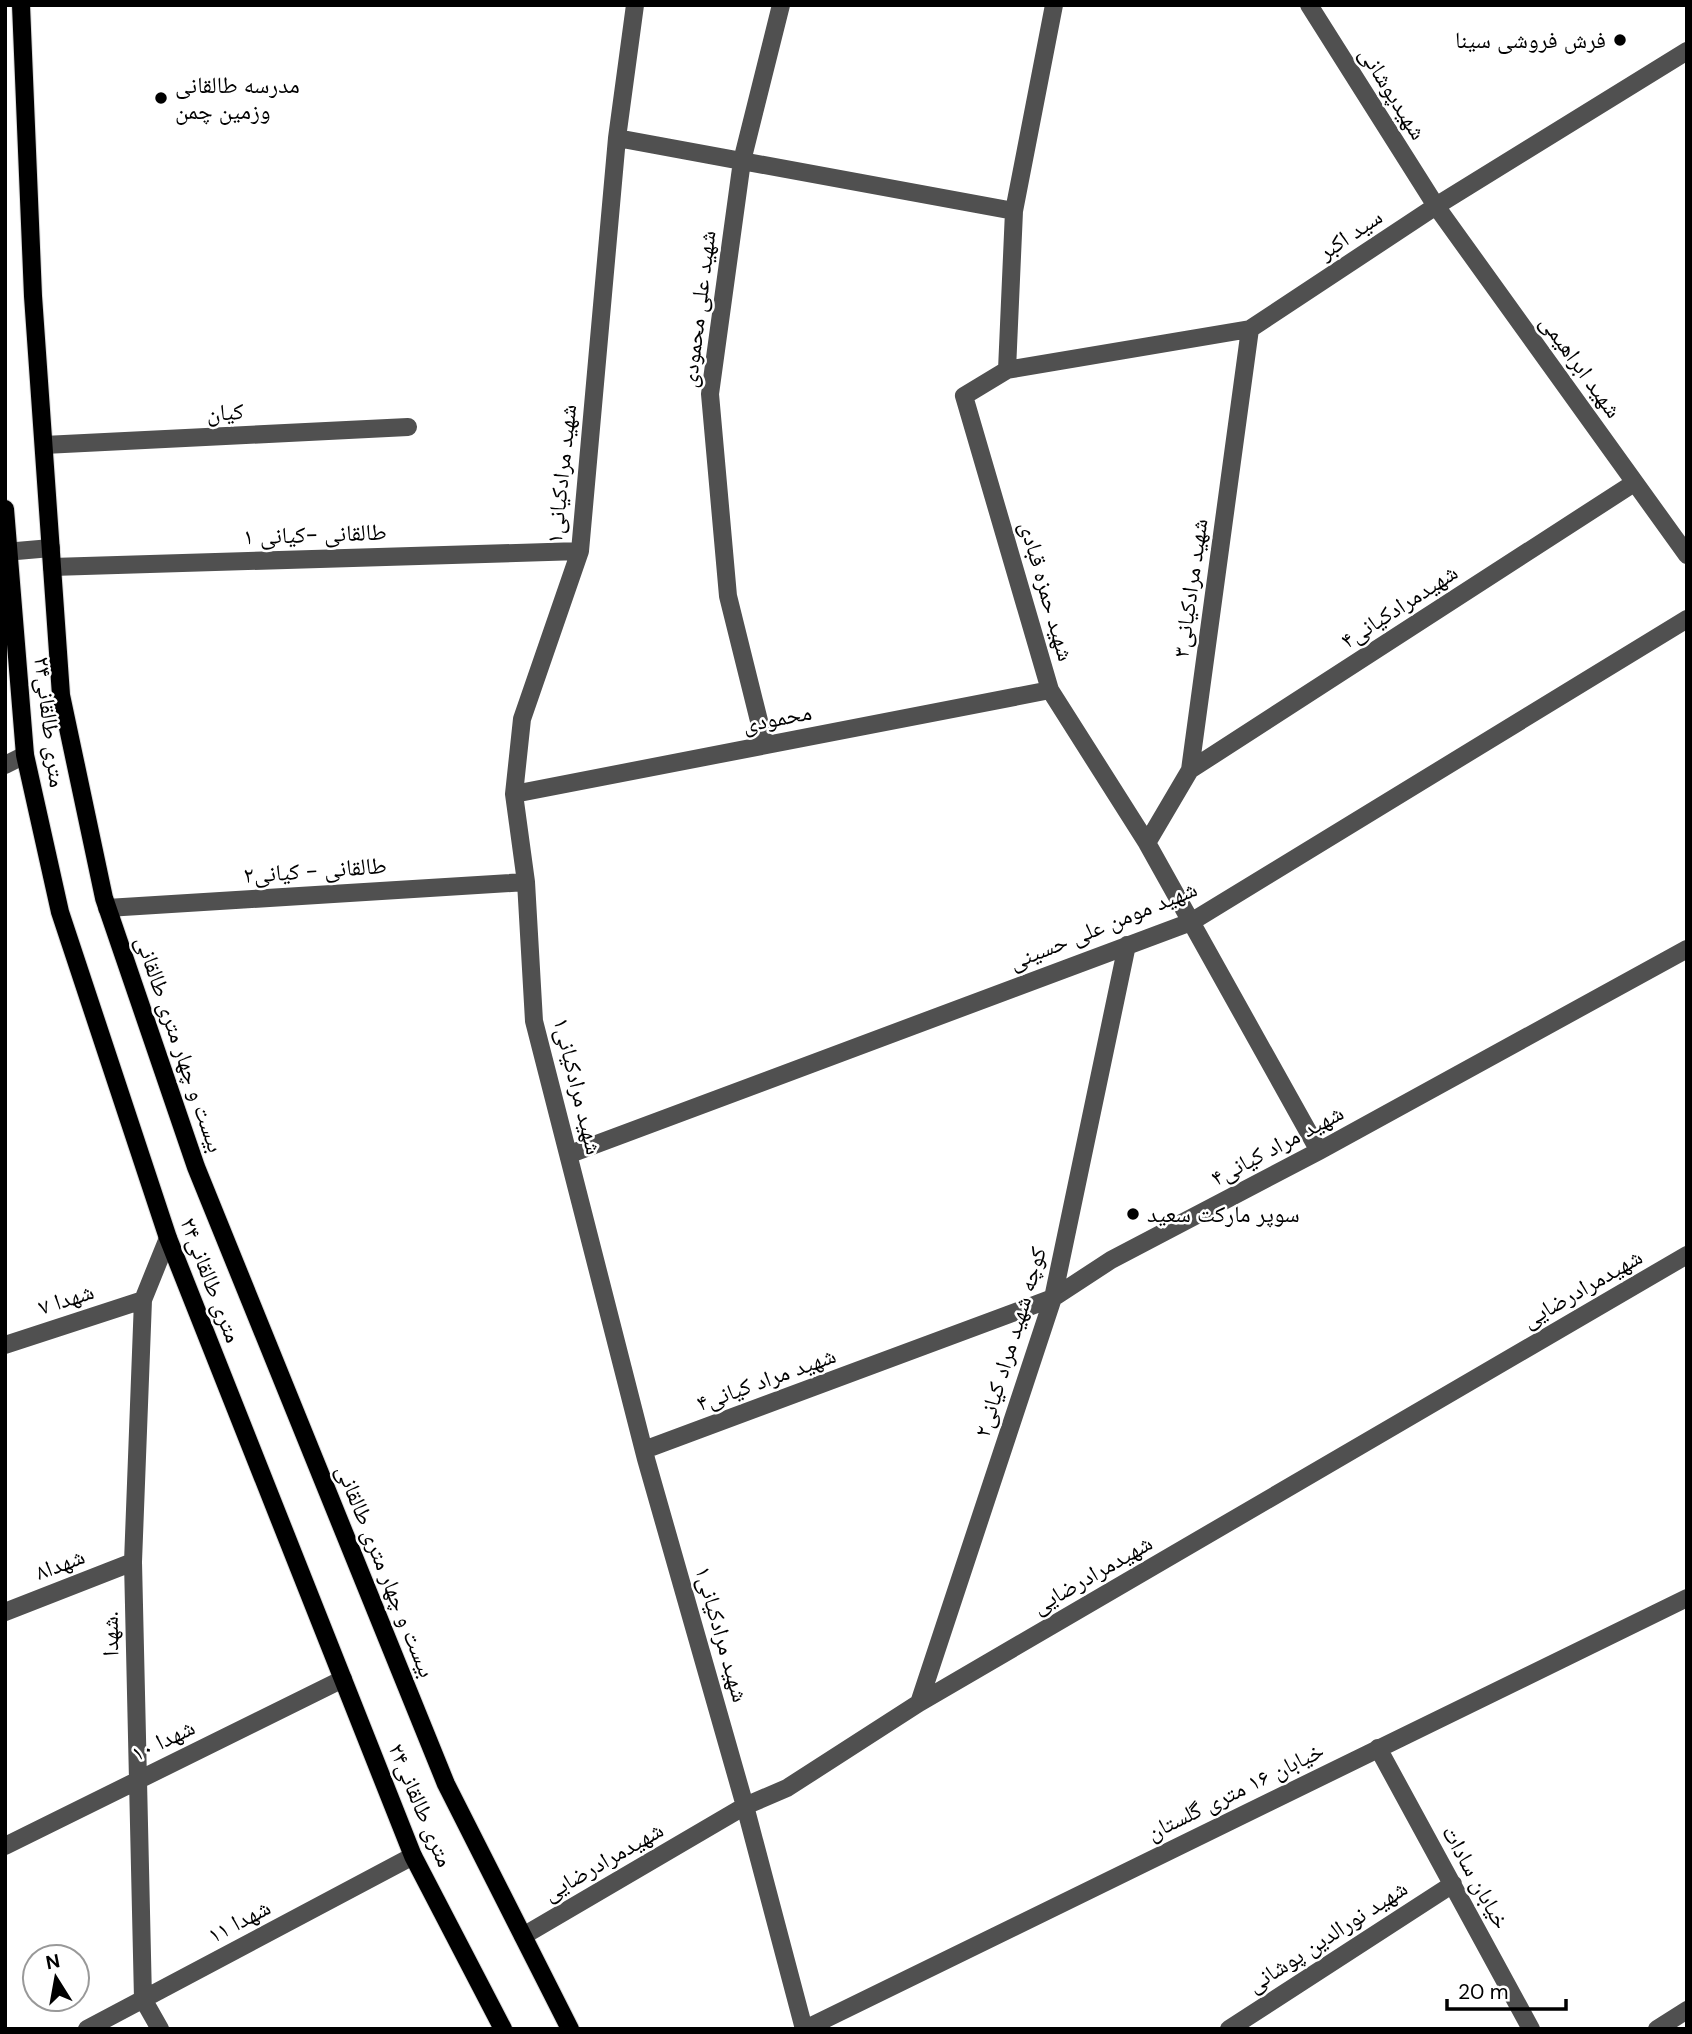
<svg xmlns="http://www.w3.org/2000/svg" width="1692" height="2034" font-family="'DM Sans','Noto Naskh Arabic',sans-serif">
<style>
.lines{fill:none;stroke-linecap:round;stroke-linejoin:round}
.major-casing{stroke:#dbdbdb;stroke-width:20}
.minor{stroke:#505050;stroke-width:18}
.major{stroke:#000;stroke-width:18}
.poi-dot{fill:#000;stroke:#fff;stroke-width:2.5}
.labels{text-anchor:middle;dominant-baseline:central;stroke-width:5;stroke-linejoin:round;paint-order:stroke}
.poi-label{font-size:23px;fill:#000;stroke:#fff;text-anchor:start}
.street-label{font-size:23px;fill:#000;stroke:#fff}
</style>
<rect width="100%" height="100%" fill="#fff"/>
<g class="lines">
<g class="major-casing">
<path id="major" d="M21 5 33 296 61 695 104 898 196 1167 446 1784 570 2029
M5 509 25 755 60 912 168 1238 413 1856 503 2029"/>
</g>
<path class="minor" d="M635 5 617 138 580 551 522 719 514 794 526 882 534 1021 646 1459 745 1806 804 2029
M1054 5 1014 211 1007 370 964 396 1050 690 1147 843 1319 1151
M1309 5 1436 206 1687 555
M617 138 1014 211
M1007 370 1250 329 1436 206 1687 51
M44 445 408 427
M5 552 51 548
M52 567 580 551
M765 745 728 596 710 394 742 161 781 5
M5 765 25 755
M1190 770 1634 483
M514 794 1050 690
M1147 843 1190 770 1250 329
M107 908 526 882
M570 1154 1191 922 1687 619
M5 1345 143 1300
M644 1450 1053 1298 1111 1260 1319 1151 1687 949
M5 1612 133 1562
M919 1703 1053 1298 1127 945
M1378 1748 1531 2029
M5 1846 343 1679
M523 1936 745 1806 787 1788 919 1703 1687 1255
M87 2029 413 1856
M160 2029 143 1999 133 1562 143 1300 168 1238
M805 2029 1687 1598
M1229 2029 1453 1884
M1657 2029 1687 2010"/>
<use href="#major" class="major"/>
</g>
<g class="poi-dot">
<circle cx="1620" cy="40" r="7"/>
<circle cx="161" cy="98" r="7"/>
<circle cx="1133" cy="1214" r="7"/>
</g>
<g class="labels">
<g class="poi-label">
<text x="1606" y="40" text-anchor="end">فرش فروشی سینا</text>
<text x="175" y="85">مدرسه طالقانی<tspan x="175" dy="26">وزمین چمن</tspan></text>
<text x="1147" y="1214">سوپر مارکت سعید</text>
</g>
<g class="street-label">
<text transform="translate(1393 93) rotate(58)">شهیدپوشانی</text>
<text transform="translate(1350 234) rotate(-34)">سید اکبر</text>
<text transform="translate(698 309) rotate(-83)">شهید علی محمودی</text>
<text transform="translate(1581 366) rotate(54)">شهید ابراهیمی</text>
<text transform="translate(225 412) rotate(-3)">کیان</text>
<text transform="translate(561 474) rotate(-84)">شهید مرادکیانی۱</text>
<text transform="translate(315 534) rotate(-2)">طالقانی -کیانی ۱</text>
<text transform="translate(1190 588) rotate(-82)">شهید مرادکیانی۳</text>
<text transform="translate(1047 591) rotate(74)">شهید حمزه قبادی</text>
<text transform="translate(1399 606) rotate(-33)">شهیدمرادکیانی۴</text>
<text transform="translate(777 718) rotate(-11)">محمودی</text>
<text transform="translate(50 722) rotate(83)">۲۴متری طالقانی</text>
<text transform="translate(315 870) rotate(-4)">طالقانی - کیانی۲</text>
<text transform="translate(1103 925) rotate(-22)">شهید مومن علی حسینی</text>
<text transform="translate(180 1044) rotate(71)">بیست و چهار متری طالقانی</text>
<text transform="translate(578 1086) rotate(76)">شهید مرادکیانی۱</text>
<text transform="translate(1277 1145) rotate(-28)">شهید مراد کیانی۴</text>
<text transform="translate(211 1280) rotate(69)">۲۴متری طالقانی</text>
<text transform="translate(1582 1288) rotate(-30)">شهیدمرادرضایی</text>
<text transform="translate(66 1299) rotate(-18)">شهدا ۷</text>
<text transform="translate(1010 1342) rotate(-73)">کوچه شهید مراد کیانی۲</text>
<text transform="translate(766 1379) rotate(-20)">شهید مراد کیانی۴</text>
<text transform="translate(60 1564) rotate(-21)">شهدا۸</text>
<text transform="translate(386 1571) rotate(68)">بیست و چهار متری طالقانی</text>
<text transform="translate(1092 1574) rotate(-30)">شهیدمرادرضایی</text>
<text transform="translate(110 1634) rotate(-91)">شهدا.</text>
<text transform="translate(722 1634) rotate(74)">شهید مرادکیانی۱</text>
<text transform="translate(163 1740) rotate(-26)">شهدا ۱۰</text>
<text transform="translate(1235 1791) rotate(-26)">خیابان ۱۶ متری گلستان</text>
<text transform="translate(421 1805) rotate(67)">۲۴متری طالقانی</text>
<text transform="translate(603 1861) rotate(-30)">شهیدمرادرضایی</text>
<text transform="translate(1476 1877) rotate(61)">خیابان سادات</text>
<text transform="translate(239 1921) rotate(-28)">شهدا ۱۱</text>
<text transform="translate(1327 1936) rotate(-33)">شهید نورالدین پوشانی</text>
</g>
</g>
<rect width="1692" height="2034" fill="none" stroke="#000000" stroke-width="14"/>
<g transform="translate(56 1978) rotate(349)"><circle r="33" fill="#ffffff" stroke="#999999" stroke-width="2"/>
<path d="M0-5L12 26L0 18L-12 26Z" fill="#000000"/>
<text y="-10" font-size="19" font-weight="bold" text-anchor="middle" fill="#000000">N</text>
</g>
<path d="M1447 1999v10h119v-10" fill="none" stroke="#000000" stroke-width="3.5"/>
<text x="1458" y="1999" font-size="21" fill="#000000" stroke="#ffffff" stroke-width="5" paint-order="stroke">20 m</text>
</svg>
